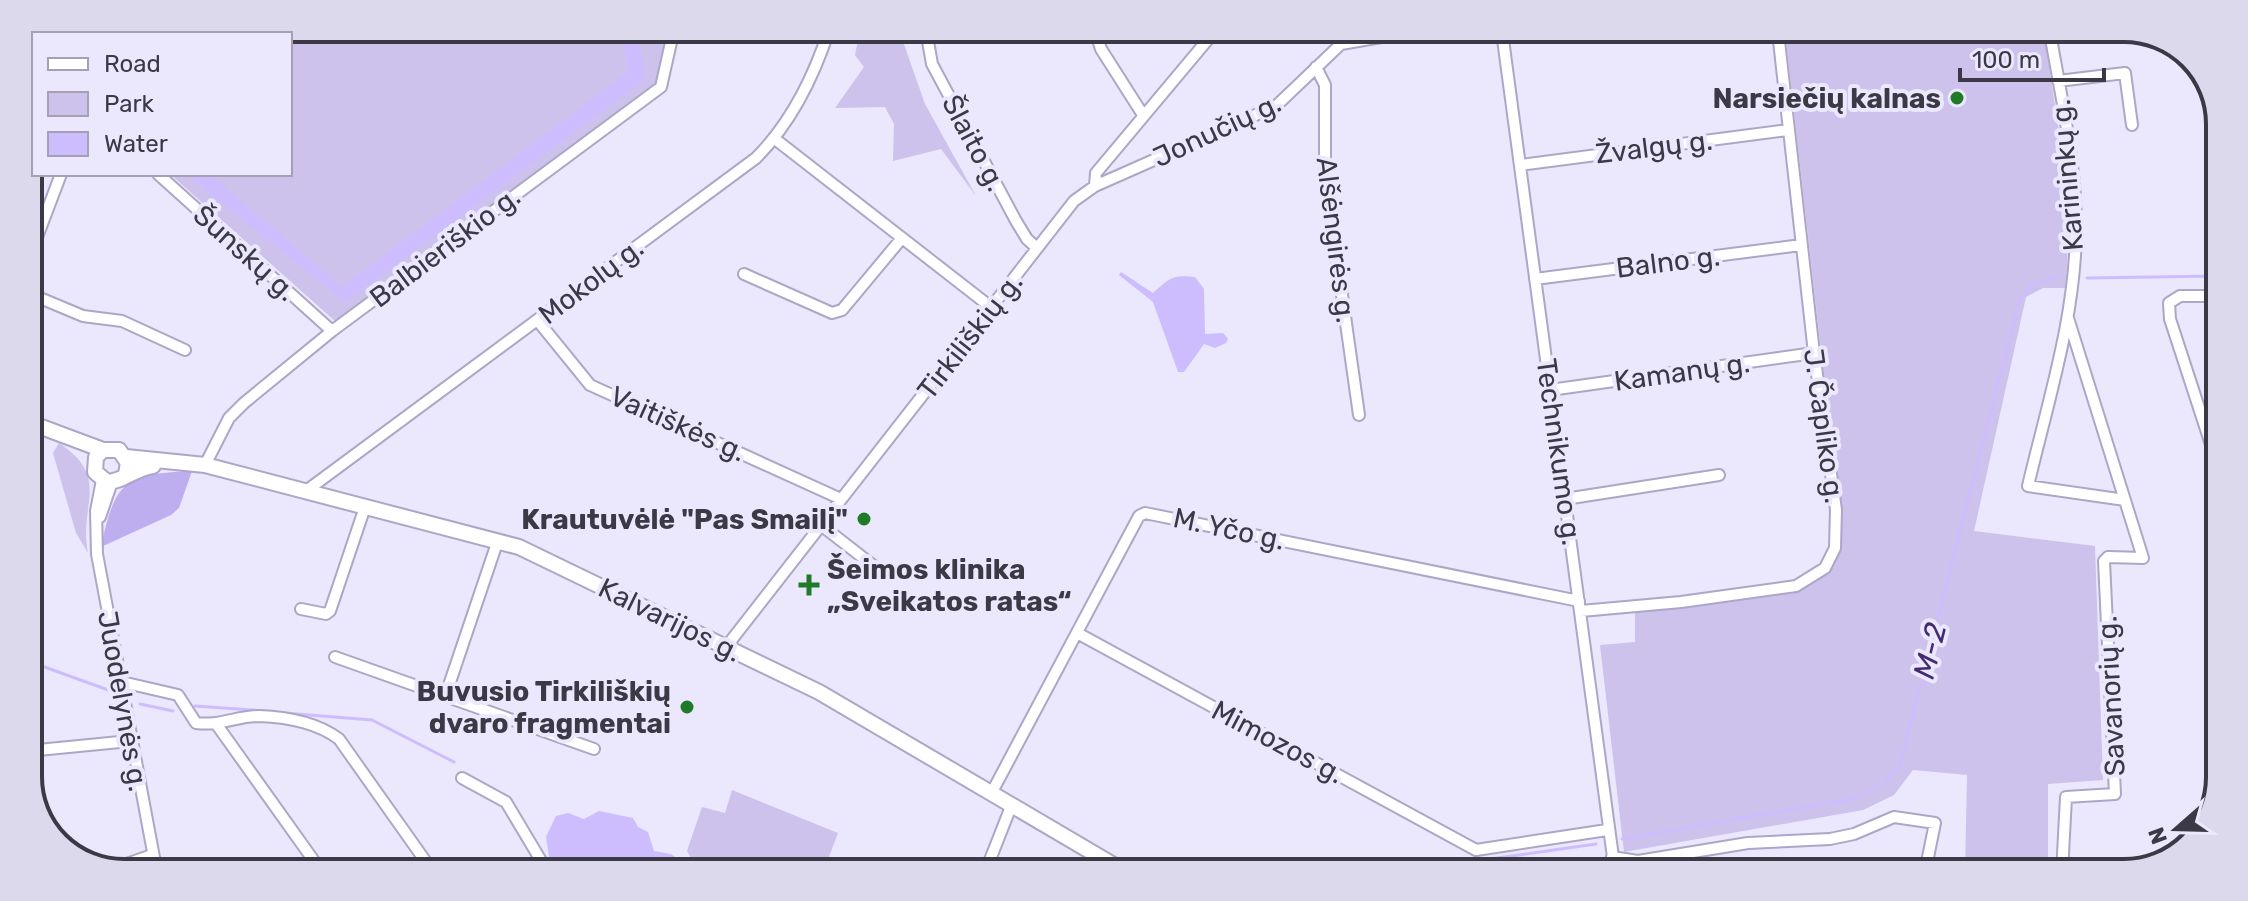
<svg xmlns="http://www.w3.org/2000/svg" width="2248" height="901" font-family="Rubik,sans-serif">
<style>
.green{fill:#ccc2ec}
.forest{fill:#beadef}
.water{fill:#cdbdff}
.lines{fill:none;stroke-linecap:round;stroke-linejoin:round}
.stream{stroke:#cdbdff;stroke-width:3}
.minor-casing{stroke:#ada6c6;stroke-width:14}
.secondary-casing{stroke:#ada6c6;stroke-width:18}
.minor{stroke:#fff;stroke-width:10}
.secondary{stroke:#fff;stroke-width:14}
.poi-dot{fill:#1f7a29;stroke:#ebe7fc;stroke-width:3}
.labels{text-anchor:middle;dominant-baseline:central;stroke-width:8;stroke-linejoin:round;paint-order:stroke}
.poi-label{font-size:28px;font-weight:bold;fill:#3c3946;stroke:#ebe7fc;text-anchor:end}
.street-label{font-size:28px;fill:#3c3946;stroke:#ebe7fc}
.water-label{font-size:30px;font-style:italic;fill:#442a75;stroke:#ebe7fc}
.rim{fill:none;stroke:#3c3946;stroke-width:4}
</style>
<rect width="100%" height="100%" fill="#ebe7fc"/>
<path class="green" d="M210 28 668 29 656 84 336 322 170 174H290V34H204Z
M860 30H899L925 104 976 196 941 149 893 161 894 124 885 107 835 108 864 67 855 55Z
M1785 32 2044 33C2056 118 2075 202 2065 288H2043L2026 297 1974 531 2095 546 2103 780 2048 784V873H1965L1967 775 1913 770 1894 795 1863 810 1624 852 1600 645 1635 642V611L1794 591C1822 581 1835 565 1842 536Z
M59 443C112 478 78 505 88 553L76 533 53 453Z
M732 790 838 833 824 870 697 869 687 851 702 807 725 813Z"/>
<path class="forest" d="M192 471 179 508 171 515 101 547C115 480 125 474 192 471Z"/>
<path class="water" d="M622 29H638L645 80 345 302 188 176 210 174 342 287 628 72Z
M1121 272 1153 293C1169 279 1171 274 1195 277L1204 289 1205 334 1223 333 1228 339 1226 343 1215 348 1204 344 1184 372H1178L1153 302 1119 275Z
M599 811 633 818 638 827 648 832 654 851 671 854 684 864V869H551L546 837 556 816 568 813 584 819Z"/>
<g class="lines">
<path class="stream" d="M2087 278 2219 276
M28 661 111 691
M140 704 173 711
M195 706 265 711
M272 712 372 720 454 762
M1622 839 1853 799 1882 785 1900 765 2019 302C2029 283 2038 280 2059 278
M1466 871 1483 860 1596 844"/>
<g class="minor-casing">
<path id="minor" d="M926 30 932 64 1016 221 1027 239 1037 248
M1095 31 1101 49 1143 115
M1502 32 1615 872
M2050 33C2061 96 2076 163 2076 227 2076 315 2048 401 2028 486L2125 500
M118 34 123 28
M1316 67 1325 85V175L1359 415
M2058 81 2125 73 2132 125
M775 139 992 308
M1520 165 1788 130
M158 174 332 331
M1095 186 1096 173 1215 31
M28 261 61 174
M744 274 832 313 842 310 902 238
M1535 279 1801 245
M28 293 83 316 122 321 185 350
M538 321 590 385 841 499
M1550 390 1814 353
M2217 463 2170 319 2169 303 2180 296H2218
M205 465 229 418 244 403 332 331 661 87 674 29
M102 480 96 511 97 554 156 868
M306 491 756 158C791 123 814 76 829 30
M1565 499 1719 475
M100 517 112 482
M821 525 884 574
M301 609 326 614 330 611 365 507
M1581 611 1681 602 1796 586 1825 568 1835 548 1836 510 1814 353 1778 32
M1079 634 1476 850 1607 830
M726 647 1074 201 1095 186 1276 106 1341 44 1416 31
M335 657 594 749
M122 682 178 695 196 723C221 726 237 716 259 716 286 717 318 723 339 739L431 869
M446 694 498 540
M217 725 319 868
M28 751 130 741
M462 778 506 802 546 869
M992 792 1139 516 1145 513 1579 601
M1612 857 1638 861 1748 843 1830 839 1854 834 1894 817 1935 823 1925 872
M115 868 152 855
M986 870 1012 804
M2062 873 2066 797 2115 794 2104 561 2108 557 2143 558 2068 318"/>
</g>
<g class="secondary-casing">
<path id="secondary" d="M28 422 103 450
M126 457 205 465 519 547 819 692 1122 870
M126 474 128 463 119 450H103L96 457 95 472 107 482C122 482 136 468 153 466"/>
</g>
<use href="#minor" class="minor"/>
<use href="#secondary" class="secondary"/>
</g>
<g class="poi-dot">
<circle cx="1957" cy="98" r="8"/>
<circle cx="864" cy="519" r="8"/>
<path d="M805 573h8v8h8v8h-8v8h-8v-8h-8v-8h8z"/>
<circle cx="687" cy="707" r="8"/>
</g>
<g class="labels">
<g class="poi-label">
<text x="1941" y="98">Narsiečių kalnas</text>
<text x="848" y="519">Krautuvėlė "Pas Smailį"</text>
<text x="827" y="569" text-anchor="start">Šeimos klinika<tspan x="827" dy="32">„Sveikatos ratas“</tspan></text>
<text x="671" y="691">Buvusio Tirkiliškių<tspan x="671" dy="32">dvaro fragmentai</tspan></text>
</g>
<g class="street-label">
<text transform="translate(1217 130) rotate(-25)">Jonučių g.</text>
<text transform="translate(974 143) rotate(62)">Šlaito g.</text>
<text transform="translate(1654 147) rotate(-7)">Žvalgų g.</text>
<text transform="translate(2067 175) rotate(-95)">Karininkų g.</text>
<text transform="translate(1336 240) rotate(83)">Alšėngirės g.</text>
<text transform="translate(445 247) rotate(-37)">Balbieriškio g.</text>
<text transform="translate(245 253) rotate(42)">Šunskų g.</text>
<text transform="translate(1668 262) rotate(-7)">Balno g.</text>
<text transform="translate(591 281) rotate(-37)">Mokolų g.</text>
<text transform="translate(970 336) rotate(-52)">Tirkiliškių g.</text>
<text transform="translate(1682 372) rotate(-8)">Kamanų g.</text>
<text transform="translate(678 424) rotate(24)">Vaitiškės g.</text>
<text transform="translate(1824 426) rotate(82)">J. Čapliko g.</text>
<text transform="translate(1559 452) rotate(82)">Technikumo g.</text>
<text transform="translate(1229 529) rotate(12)">M. Yčo g.</text>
<text transform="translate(670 620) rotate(26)">Kalvarijos g.</text>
<text transform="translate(2111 696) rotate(-93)">Savanorių g.</text>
<text transform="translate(123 701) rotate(80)">Juodelynės g.</text>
<text transform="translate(1278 742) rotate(28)">Mimozos g.</text>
</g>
<g class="water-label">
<text transform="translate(1930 651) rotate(-76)">M-2</text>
</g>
</g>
<path d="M0 0H2248V901H0ZM124 42H2124A82 82 0 0 1 2206 124V777A82 82 0 0 1 2124 859H124A82 82 0 0 1 42 777V124A82 82 0 0 1 124 42Z" fill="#ddd9ed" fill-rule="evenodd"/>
<path class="rim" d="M124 42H2124A82 82 0 0 1 2206 124V777A82 82 0 0 1 2124 859H124A82 82 0 0 1 42 777V124A82 82 0 0 1 124 42Z"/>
<rect x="32" y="32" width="260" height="144" fill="#ebe7fc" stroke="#a5a1b3" stroke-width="2"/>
<rect x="48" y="58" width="40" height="12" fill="#ffffff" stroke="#a5a1b3" stroke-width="2"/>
<text x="104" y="72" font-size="24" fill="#3c3946">Road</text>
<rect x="48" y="92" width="40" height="24" fill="#ccc2ec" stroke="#a5a1b3" stroke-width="2"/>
<text x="104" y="112" font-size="24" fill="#3c3946">Park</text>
<rect x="48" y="132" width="40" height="24" fill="#cdbdff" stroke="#a5a1b3" stroke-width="2"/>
<text x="104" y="152" font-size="24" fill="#3c3946">Water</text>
<g transform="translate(2176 829) rotate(250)" stroke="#ebe7fc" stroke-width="6" paint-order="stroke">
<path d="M0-6L14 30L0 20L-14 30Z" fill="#3c3946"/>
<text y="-12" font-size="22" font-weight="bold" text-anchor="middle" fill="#3c3946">N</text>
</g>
<path d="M1960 68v12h144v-12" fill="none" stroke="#3c3946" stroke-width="4"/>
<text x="1972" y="68" font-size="24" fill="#3c3946" stroke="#ebe7fc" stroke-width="6" paint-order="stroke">100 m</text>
</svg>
